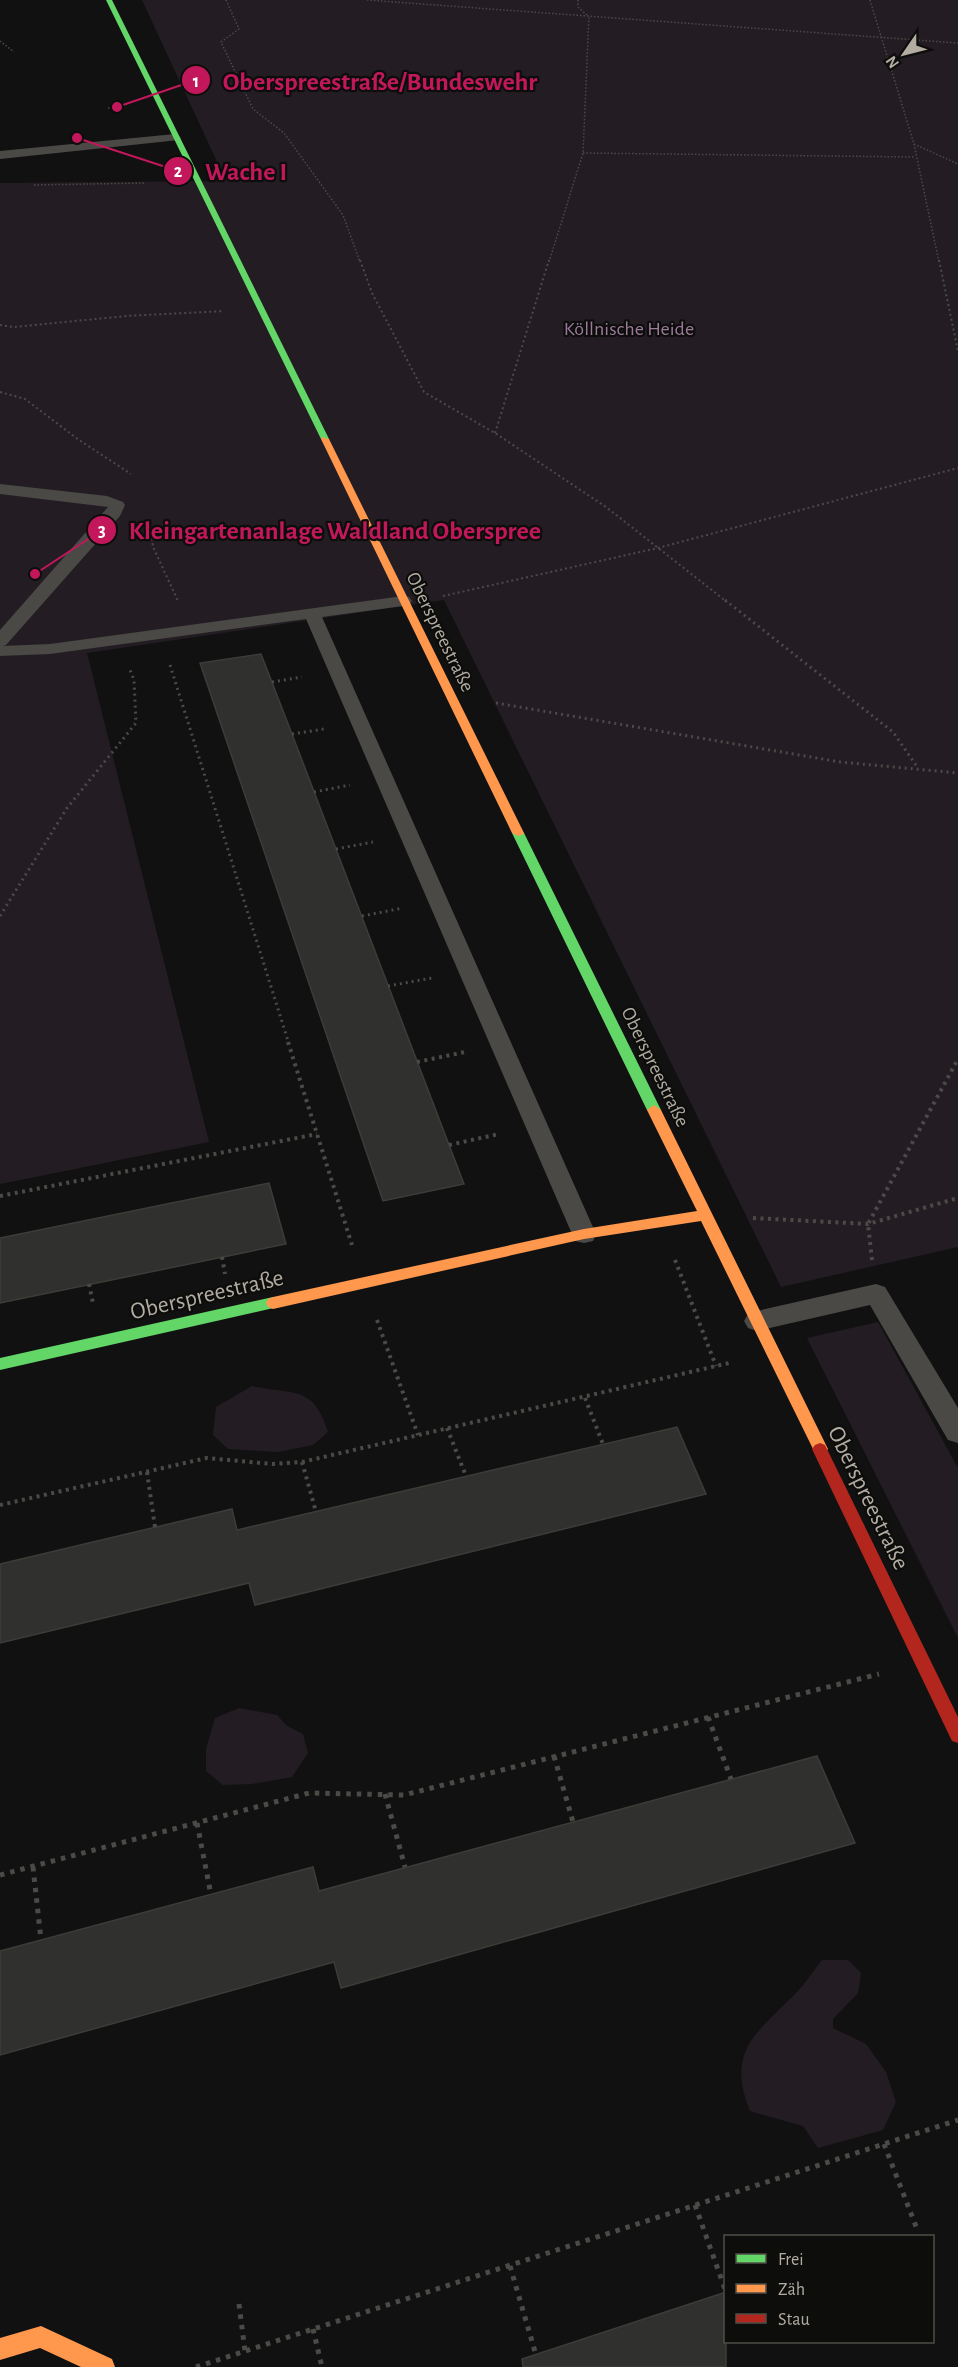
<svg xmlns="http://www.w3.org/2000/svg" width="958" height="2367" font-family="'Alegreya Sans',sans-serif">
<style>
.green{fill:#231d23}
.building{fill:#30302f;stroke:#3d3c39;stroke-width:1.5}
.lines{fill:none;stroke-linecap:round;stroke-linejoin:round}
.path-far4{stroke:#4b4a47;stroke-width:1.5;stroke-dasharray:1.5 2;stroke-linecap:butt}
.path-far3{stroke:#4b4a47;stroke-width:2;stroke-dasharray:2 3;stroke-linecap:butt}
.path-far2{stroke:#4b4a47;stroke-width:3;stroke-dasharray:2 4;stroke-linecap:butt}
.path-far1{stroke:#4b4a47;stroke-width:4;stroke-dasharray:3 4.5;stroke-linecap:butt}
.path{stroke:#4b4a47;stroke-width:5;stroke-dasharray:4.5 6;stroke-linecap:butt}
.lane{fill:#4a4946;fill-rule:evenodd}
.fast{fill:#63d668;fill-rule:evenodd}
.slow{fill:#ff974d;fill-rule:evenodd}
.jam{fill:#b3261e;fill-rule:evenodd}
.labels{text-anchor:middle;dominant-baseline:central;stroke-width:4.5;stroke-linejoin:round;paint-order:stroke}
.far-park-label{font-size:20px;fill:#9b7a9c;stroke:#0d0d0b}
.far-street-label{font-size:20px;fill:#b2aca2;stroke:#0d0d0b}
.street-label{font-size:24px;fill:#b2aca2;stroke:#0d0d0b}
.leader{fill:none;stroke:#c2185b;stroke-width:2}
.callout-dot{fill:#c2185b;stroke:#0d0d0b;stroke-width:2}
.mark-label{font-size:18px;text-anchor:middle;font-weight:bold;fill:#fff}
.callout-label{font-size:26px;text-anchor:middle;font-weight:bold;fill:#c2185b;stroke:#0d0d0b;stroke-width:4.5;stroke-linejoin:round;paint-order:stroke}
</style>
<rect width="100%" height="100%" fill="#111"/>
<path class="green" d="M142 0H958V1247L781 1287 444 600 87 653 209 1142 0 1184V183L226 181Z
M878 1322 958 1468V1638L807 1338Z
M252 1386C294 1395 314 1385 328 1432L313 1445 278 1452 228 1449 213 1435 216 1407Z
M239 1708 277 1715 287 1726 303 1734 308 1753 292 1777 252 1784 223 1785 206 1771V1749L215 1718Z
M822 1960H848L861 1973 858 1993 833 2019V2028L866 2044 886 2072 896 2102 883 2130 818 2148 803 2126 750 2111C725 2050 758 2032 796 1993 806 1983 814 1970 822 1960Z"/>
<path class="building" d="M261 654 292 734 464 1184 383 1201 200 663Z
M269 1183 286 1244 0 1303V1238Z
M677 1427 706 1494 255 1605 249 1583 0 1643V1564L232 1509 237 1530Z
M817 1756 855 1843 341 1988 334 1962 0 2055V1951L313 1867 319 1891Z
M726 2292V2367H523L522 2359Z"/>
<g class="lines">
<path class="path-far4" d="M226 0 239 29 221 42 253 109 284 133 343 215 360 262
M367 0 958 43
M578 0V7L588 16
M870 0 914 144 939 262
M0 41 14 52
M108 108 117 107
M914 144 958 164
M583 153 915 157
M34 185 144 183
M549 262 583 153 589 16"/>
<path class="path-far3" d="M360 260 372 293 424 392 495 433 606 507 727 602
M939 260 958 351
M0 325 14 327 126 316 224 311
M0 392 25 399 79 440 131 474
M495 433 549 260
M147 524 154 549 178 601
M443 596 658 548 958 468"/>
<path class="path-far2" d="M725 600 893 732 918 768
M170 665 289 1044
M272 682 302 677
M496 703 840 762 958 773
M292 734 324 729
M314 792 350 785
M336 849 373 842
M0 916 67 808 136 723 134 680 130 670
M362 916 403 908
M388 986 432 978"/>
<path class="path-far1" d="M288 1042 352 1245
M417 1062 465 1052
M449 1145 499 1134
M0 1196 317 1134
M753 1218 868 1224 958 1198
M222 1257 225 1274
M675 1260 716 1366
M872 1260 868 1224 958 1059
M89 1284 93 1303
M377 1320 418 1435
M585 1398 603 1444
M447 1428 466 1476
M302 1462 316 1512
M147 1472 155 1527
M0 1505 207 1458 272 1464 302 1462 729 1363"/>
<path class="path" d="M708 1717 731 1779
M554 1756 573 1822
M385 1794 405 1867
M197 1823 211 1895
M33 1867 41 1940
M0 1875 309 1793 404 1795 879 1674
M884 2144 917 2229
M695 2205 726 2292
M510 2266 536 2355
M239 2304 245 2351
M313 2329 322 2367
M196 2367 958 2120"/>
<path class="lane" d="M175 134 181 138 179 140 0 159V151Z
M0 484 107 496 123 502 125 505 120 516 6 645 3 646 50 644 403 596 409 597 412 601 409 605 403 606 322 617 596 1234 593 1241 584 1243 575 1241 572 1234 306 619 50 654 0 656V630L108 507 0 494Z
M876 1284 885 1287 958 1408V1443L948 1440 870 1305 757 1331 748 1328 744 1321 748 1314 757 1311Z"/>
<path class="fast" d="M106 0H112L329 439 328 441 321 439Z
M518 830 524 833 661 1110 659 1113 654 1115 647 1110 512 833Z
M273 1297 278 1299 280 1303 278 1307 0 1370V1358Z"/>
<path class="slow" d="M322 437 329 439 524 833 522 835 518 836 512 833 321 439Z
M654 1105 661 1110 828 1449 825 1453 820 1455 815 1453 701 1221 584 1239 273 1309 268 1307 266 1303 268 1299 273 1297 584 1229 697 1211 647 1110Z
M41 2326 112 2359 115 2367H81L40 2348 0 2360V2338Z"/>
<path class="jam" d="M820 1443 825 1445 958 1717V1743L952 1741 812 1449 815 1445Z"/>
</g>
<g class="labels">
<g class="far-park-label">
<text x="629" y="329">Köllnische Heide</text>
</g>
<g class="far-street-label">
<text transform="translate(440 632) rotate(64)">Oberspreestraße</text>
<text transform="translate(655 1067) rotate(64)">Oberspreestraße</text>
</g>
<g class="street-label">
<text transform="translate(207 1295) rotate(-13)">Oberspreestraße</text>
<text transform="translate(868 1498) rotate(64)">Oberspreestraße</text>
</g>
</g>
<path class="leader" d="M117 107L196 80M77 138L178 171M35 574L102 530"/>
<g class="callout-dot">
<circle cx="117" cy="107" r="6"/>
<circle cx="77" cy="138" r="6"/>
<circle cx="35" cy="574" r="6"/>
<circle cx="196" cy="80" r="15"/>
<circle cx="178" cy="171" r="15"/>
<circle cx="102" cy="530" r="15"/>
</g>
<g class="mark-label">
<text x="196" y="87">1</text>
<text x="178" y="177">2</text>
<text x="102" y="536">3</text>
</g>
<g class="callout-label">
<text x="380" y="90">Oberspreestraße/Bundeswehr</text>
<text x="246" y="180">Wache I</text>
<text x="335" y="539">Kleingartenanlage Waldland Oberspree</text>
</g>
<rect x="724" y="2235" width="210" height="108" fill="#0d0d0b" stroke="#4f4d47" stroke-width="1.5"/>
<rect x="736" y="2254" width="30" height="9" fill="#63d668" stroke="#4f4d47" stroke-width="1.5"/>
<text x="778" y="2265" font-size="18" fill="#b2aca2">Frei</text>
<rect x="736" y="2284" width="30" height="9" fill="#ff974d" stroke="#4f4d47" stroke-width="1.5"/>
<text x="778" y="2295" font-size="18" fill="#b2aca2">Zäh</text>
<rect x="736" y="2314" width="30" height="9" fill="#b3261e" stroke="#4f4d47" stroke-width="1.5"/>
<text x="778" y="2325" font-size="18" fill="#b2aca2">Stau</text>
<g transform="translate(904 54) rotate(235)" stroke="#0d0d0b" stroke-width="4.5" paint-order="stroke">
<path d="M0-4.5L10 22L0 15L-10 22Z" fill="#b2aca2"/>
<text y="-9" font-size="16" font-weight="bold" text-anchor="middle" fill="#b2aca2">N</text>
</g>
</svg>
